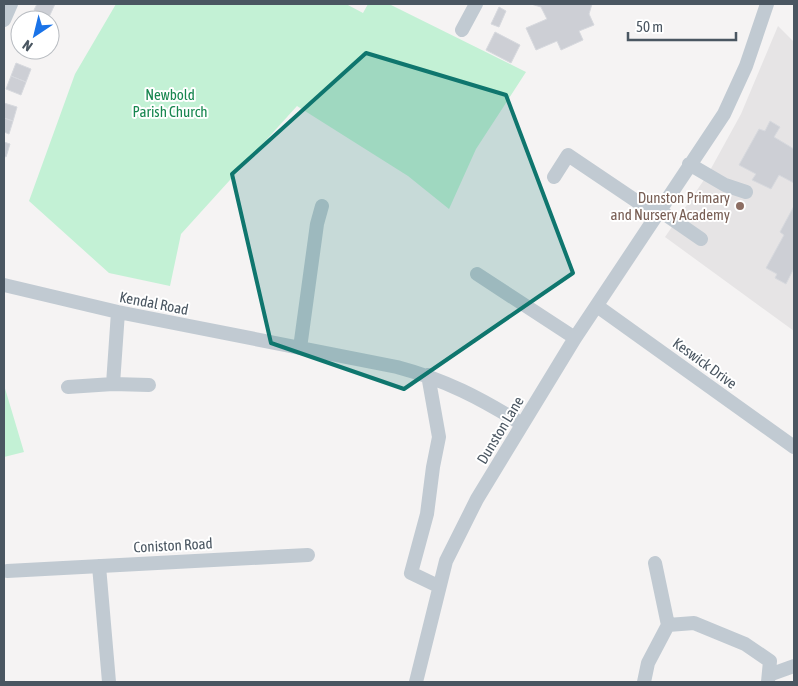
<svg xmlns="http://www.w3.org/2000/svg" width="798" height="686" font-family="'Asap Condensed',sans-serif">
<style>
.education{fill:#e6e4e5}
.green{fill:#c3f1d5}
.building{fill:#cdcfd5;stroke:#d7d9de}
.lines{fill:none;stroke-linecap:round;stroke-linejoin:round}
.minor{stroke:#c1cad2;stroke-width:14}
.marked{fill:#0f766e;fill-opacity:0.2;stroke:#0f766e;stroke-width:4;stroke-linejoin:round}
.education-dot{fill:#8d6e63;stroke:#fff;stroke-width:2}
.labels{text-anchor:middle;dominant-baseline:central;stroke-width:4;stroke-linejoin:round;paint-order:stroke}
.park-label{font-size:15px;fill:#17864f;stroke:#fff}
.education-label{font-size:15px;fill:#785e54;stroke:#fff;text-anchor:end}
.street-label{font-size:15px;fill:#4a5661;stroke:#fff}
</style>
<rect width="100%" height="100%" fill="#f5f3f3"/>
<path class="education" d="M778 26 794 42V331L665 237 708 174 741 114Z"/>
<path class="green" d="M116 4H346L363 13 368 4H389L526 72 476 149 449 209 408 176 297 106 181 234 170 286 109 273 29 201 75 74Z
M4 385 24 452 4 457Z"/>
<path class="building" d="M37 4H55L49 17 34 10Z
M531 4H592L589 14 594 25 579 31 583 40 561 50 557 41 536 50 526 28 547 19 541 7Z
M499 7 506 11 499 27 491 24Z
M495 32 520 45 511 63 486 50Z
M16 63 31 69 26 82 11 76Z
M11 76 26 82 21 95 6 89Z
M4 103 17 107 13 121 4 118Z
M4 118 13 121 9 134 4 132Z
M770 121 780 127 774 137 794 149V183L779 175 771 189 752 180 756 174 739 165 759 129 765 131Z
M4 142 10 144 6 157 4 156Z
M794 206V268L786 284 775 278 777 274 766 268 784 235 780 232Z"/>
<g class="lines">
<path class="minor" d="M4 20 11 4
M462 30 476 4
M689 164 725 185 746 192
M554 177 568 155 657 215
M659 210 701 239
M477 274 575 338
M4 285 118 312 397 367C446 380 480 398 522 424
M597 306 794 447
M300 348 317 224 322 206
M428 375 439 437 433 467 427 514 411 573 438 586
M113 384 118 312
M68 387 113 384 149 385
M655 563 668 625
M99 566 109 682
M7 571 308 555
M769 675 794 666
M416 682 446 561 477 499 575 338 724 114 746 66 767 4
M644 682 648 663 668 625 694 623 745 644 770 661 768 682"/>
</g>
<path class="marked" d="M366 53 506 95 573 273 404 389 271 343 232 174Z"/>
<circle class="education-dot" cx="740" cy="206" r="5"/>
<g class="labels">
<g class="park-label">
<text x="170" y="94">Newbold<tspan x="170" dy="17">Parish Church</tspan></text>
</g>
<g class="education-label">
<text x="730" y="197">Dunston Primary<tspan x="730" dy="17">and Nursery Academy</tspan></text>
</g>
<g class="street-label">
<text transform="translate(154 303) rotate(11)">Kendal Road</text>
<text transform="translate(705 363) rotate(36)">Keswick Drive</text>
<text transform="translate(500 430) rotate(-59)">Dunston Lane</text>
<text transform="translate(173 545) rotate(-3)">Coniston Road</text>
</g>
</g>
<rect width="798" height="686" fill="none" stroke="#4a5661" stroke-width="10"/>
<g transform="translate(35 35) rotate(215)"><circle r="24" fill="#ffffff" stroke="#b7bbc0"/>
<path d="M0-4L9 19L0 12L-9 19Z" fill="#1a73e8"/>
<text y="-8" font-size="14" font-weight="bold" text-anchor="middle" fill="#4a5661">N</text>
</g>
<path d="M628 32v8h108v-8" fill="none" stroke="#4a5661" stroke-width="2.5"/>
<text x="636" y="32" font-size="15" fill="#4a5661" stroke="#ffffff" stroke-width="4" paint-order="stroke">50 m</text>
</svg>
